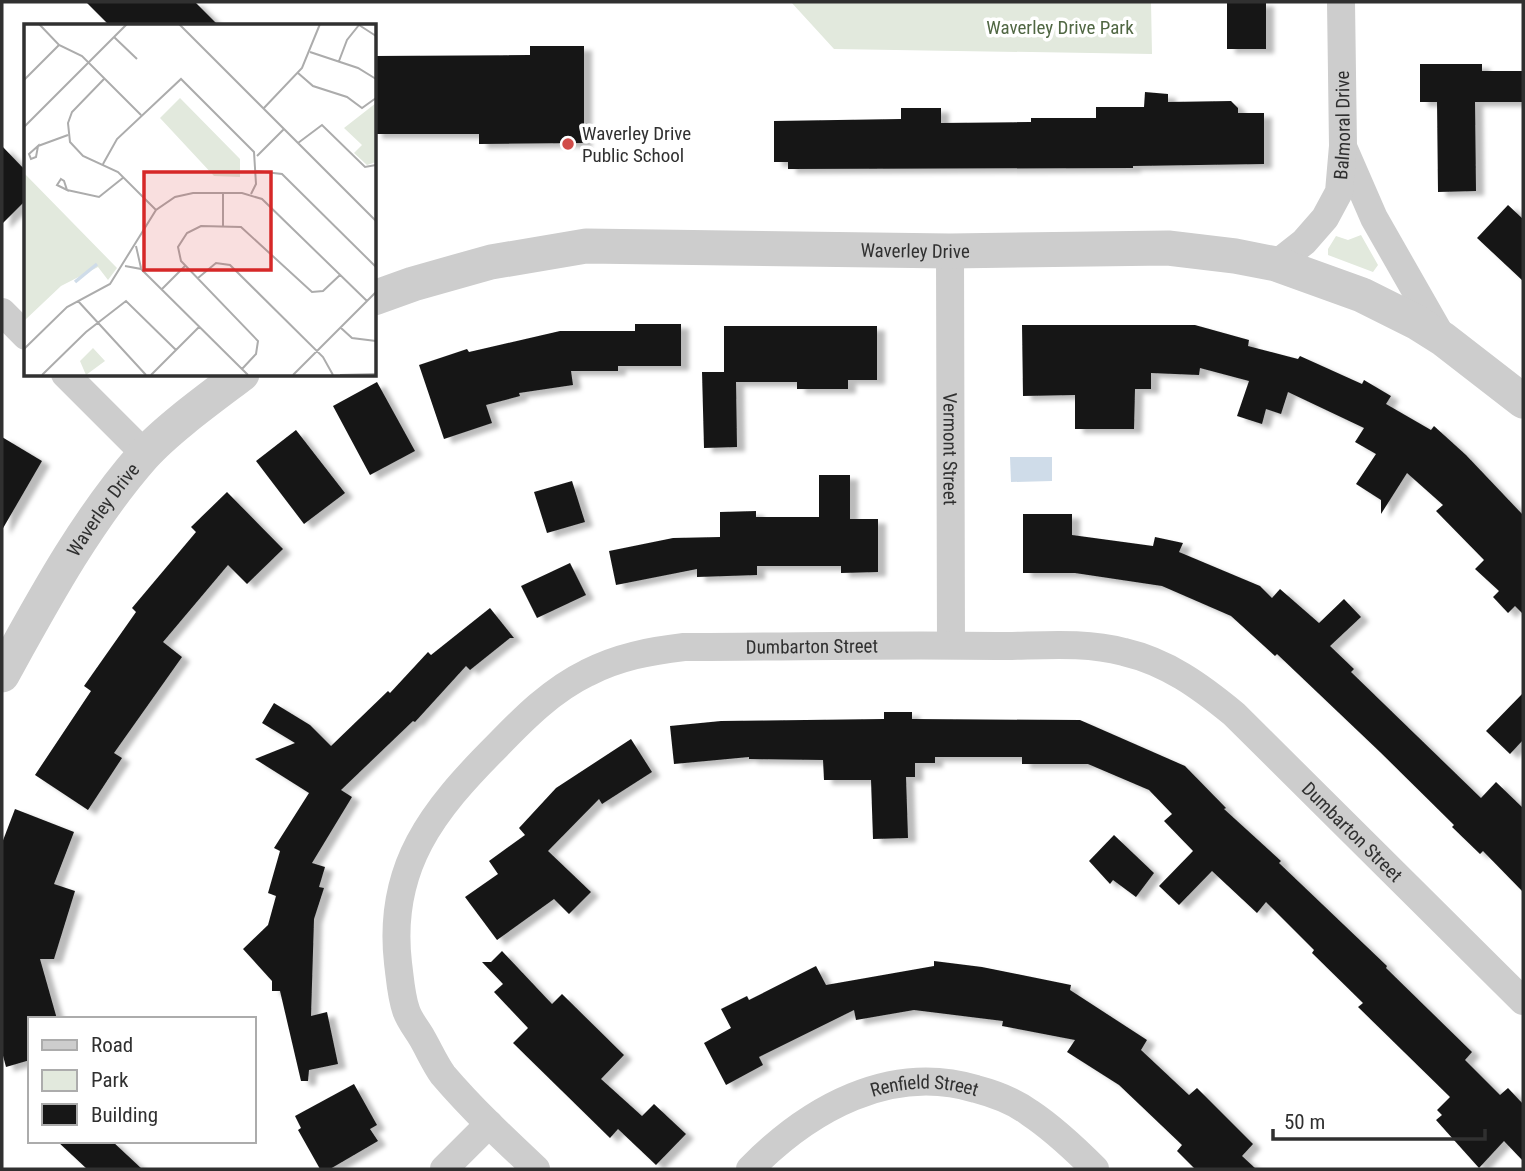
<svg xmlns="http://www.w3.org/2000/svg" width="1525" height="1171" font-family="'Roboto Condensed',sans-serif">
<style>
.green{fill:#e2e9dd}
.water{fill:#cfdce9}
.building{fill:#171717;filter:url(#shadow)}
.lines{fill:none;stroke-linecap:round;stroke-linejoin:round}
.minor{stroke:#cdcdcd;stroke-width:28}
.tertiary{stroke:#cdcdcd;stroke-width:35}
.poi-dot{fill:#d14c49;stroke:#fff;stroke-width:2.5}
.labels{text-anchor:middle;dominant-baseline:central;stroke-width:7;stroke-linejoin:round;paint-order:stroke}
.park-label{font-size:19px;fill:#506743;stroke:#fff}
.street-label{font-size:19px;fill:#303030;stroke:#fff}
.poi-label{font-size:19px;fill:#303030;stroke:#fff;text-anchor:start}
.inset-river{fill:none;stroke:#cfdce9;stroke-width:3.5}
.inset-road{fill:none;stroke:#acacac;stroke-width:2}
.view{fill:#d62828;fill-opacity:0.15;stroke:#d62828;stroke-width:3.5}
.inset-edge{fill:none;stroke:#303030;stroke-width:3.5}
</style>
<defs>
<filter id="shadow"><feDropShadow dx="8" dy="4.5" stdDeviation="2" flood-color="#0004"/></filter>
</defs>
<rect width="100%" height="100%" fill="#fff"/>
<path class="green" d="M791 2H1151L1152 54 834 49Z
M1361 235 1378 265 1373 272 1328 255V249L1336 236 1348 240Z"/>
<path class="water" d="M1010 457H1052V481L1011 482Z"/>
<path class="building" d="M86 2H195L219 26H110Z
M1227 2H1266V49H1227Z
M530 46H584V143L479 144V134H374V56L530 55Z
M1420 64H1482V71H1523V102H1475L1476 191 1438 192 1437 102H1420Z
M1145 92 1168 94V102L1231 101 1238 108V113H1264V164L1133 166V168L788 169V162H774V121L901 119V108H941V123L1031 122V118H1096V107H1144Z
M2 146 26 171V200L2 224Z
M1508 205 1523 219V281L1477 238Z
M635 324H681V366H618V371H571L573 385 519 393 520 396 486 405 492 423 444 439 419 365 467 349 469 352 560 331H635Z
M1022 325H1195L1249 340 1248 346 1298 359 1300 356 1362 384 1364 380 1391 396 1386 404 1431 430 1434 426 1466 455 1523 515V614L1515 606 1508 613 1493 597 1499 591 1475 569 1484 560 1436 511 1443 505 1407 473 1381 514V500L1356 484 1376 454 1355 442 1364 428 1288 392 1281 414 1266 409 1262 424 1237 416 1249 381 1200 368 1199 375 1151 373V389H1135L1134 429H1075V395L1023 396Z
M724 326H877V380H848V389H797V382H736L737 447 704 448 702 372H724Z
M377 382 415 451 370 475 333 406Z
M296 430 345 493 304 524 256 461Z
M2 437 42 461 2 530Z
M819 475H850V519H878V572L841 573V566H757V575L697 577V569L616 585 609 551 673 538 720 537V512L756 511V517H819Z
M572 481 585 522 547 533 534 492Z
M227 492 283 549 247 584 228 565 163 642 182 657 114 753 122 758 88 810 35 775 91 691 84 686 136 612 132 608 196 532 191 527Z
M1023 514H1072V535L1153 546 1155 537 1183 543 1179 552 1260 586 1272 598 1280 589 1319 623 1344 599 1361 617 1330 646 1354 669 1351 672 1481 798 1496 782 1523 808V892L1483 851 1480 854 1452 827 1454 825 1380 752 1277 654 1275 656 1231 616 1162 586 1075 573H1023Z
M570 563 586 595 537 618 521 586Z
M490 608 514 638H510L470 670 466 666 415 722 413 721 341 790 352 797 312 863 325 867 319 887 324 888 314 919 311 1016 327 1012 338 1064 309 1070 308 1081H301L280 991H272V981L243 949 268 925 276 896 268 893 280 851 274 848 309 793 255 759 295 743 262 723 274 703 310 725 331 746 388 691 390 693 428 652 431 655Z
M1523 693V740L1510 754 1486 731Z
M884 712H912V719L1080 720 1185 766 1226 808 1224 809 1281 861 1279 863 1387 966 1386 968 1472 1052 1465 1060 1500 1095 1508 1088 1523 1104V1161L1504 1141 1479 1168 1436 1120 1442 1115 1437 1110 1450 1097 1358 1007 1363 1003 1312 953 1314 950 1266 902 1257 913 1212 871 1179 905 1159 886 1193 851 1164 821 1172 814 1149 790 1088 764H1022V757H935V763H915V777H906L908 838 873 839 871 780H824L823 760 749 759V757L674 764 670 726 721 721 884 719Z
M631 739 652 772 602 804 599 799 548 851 591 892 569 914 554 899 497 940 465 897 498 874 489 861 525 835 519 828 556 788Z
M15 809 74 832 54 884 75 891 54 959H40L57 1019H30V1060L6 1067 2 1052V843Z
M1114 835 1154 873 1136 897 1113 880 1110 884 1089 861Z
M502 951 552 1004 562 994 624 1055 601 1079 642 1116 654 1104 686 1134 656 1165 618 1129 610 1138 513 1043 528 1028 494 992 503 984 482 962H491Z
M934 961 982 967 1071 985 1070 990 1147 1040 1141 1050 1189 1095 1197 1088 1253 1144 1242 1156 1256 1169H1195L1177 1151 1182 1145 1119 1085 1067 1052 1075 1040 1002 1026 1003 1021 914 1010 856 1020 854 1010 759 1057 763 1065 726 1085 704 1043 731 1028 721 1009 747 996 749 1000 816 966 826 985 934 966Z
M354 1084 377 1125 370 1129 378 1141 330 1169H320L298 1130 301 1128 295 1116Z
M57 1141H112L142 1169H87Z"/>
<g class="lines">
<g class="minor">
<path d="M1344 149 1374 218 1443 339"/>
<path id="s1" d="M950 251 951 645"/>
<path id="s2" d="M1276 264 1304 242 1325 218 1339 192 1343 146 1341 2"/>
<path d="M2 312 26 336"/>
<path d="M65 374 145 454"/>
<path d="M444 1169 489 1124"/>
<path id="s3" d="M536 1169C504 1139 472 1109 443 1075 435 1064 429 1050 422 1038 417 1029 409 1020 406 1010 401 996 400 978 398 963 387 867 433 810 497 746 524 718 552 690 587 673 618 657 650 651 684 647 788 647 893 644 997 646 1039 646 1084 641 1124 652 1167 662 1200 686 1234 714L1523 1001"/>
<path id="s4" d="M750 1169C809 1109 890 1063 976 1089 995 1094 1014 1101 1030 1113 1054 1129 1075 1149 1095 1169"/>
</g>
<g class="tertiary">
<path id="s5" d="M374 298 413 284 491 262 586 246 950 251 1168 248 1235 256 1276 264 1362 295 1416 322 1443 339 1523 401"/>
<path id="s6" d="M2 675C44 599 86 521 143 456 167 429 213 396 242 374"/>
</g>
</g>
<circle class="poi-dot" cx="568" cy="144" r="7"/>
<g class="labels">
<g class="park-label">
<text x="1060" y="27">Waverley Drive Park</text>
</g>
<g class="street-label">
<text stroke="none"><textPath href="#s2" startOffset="164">Balmoral Drive</textPath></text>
<text stroke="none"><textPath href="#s5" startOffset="548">Waverley Drive</textPath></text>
<text stroke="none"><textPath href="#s1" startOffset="198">Vermont Street</textPath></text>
<text stroke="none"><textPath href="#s6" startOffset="194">Waverley Drive</textPath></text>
<text stroke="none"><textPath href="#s3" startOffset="849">Dumbarton Street</textPath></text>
<text stroke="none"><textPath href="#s3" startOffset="1456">Dumbarton Street</textPath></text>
<text stroke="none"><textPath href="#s4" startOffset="200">Renfield Street</textPath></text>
</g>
<g class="poi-label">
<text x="582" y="133">Waverley Drive<tspan x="582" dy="22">Public School</tspan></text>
</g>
</g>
<g transform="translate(24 24)">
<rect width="352" height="352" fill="#fff"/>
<path d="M156 74 216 135V153L190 152 136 94ZM352 79V138L343 141 330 129 338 121 320 104ZM0 149 93 244 84 256 74 243 37 262 0 297ZM69 324 81 337 62 351 56 337Z" fill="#e2e9dd"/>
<path class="inset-river" d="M51 258 73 240"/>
<path class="inset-road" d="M15 0 35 21 58 32 117 91M155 0 352 197M90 13 113 35M286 28 334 44 352 55M315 37 323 16 335 1 352 12M274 49 289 62 323 73 338 84 352 74M80 55 48 88 44 99 46 118 59 132 94 148 132 186M0 56 35 21M239 85 278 44 296 0M0 103 103 0M274 119 298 101 341 143 352 141M14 122 12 133 7 135 5 130ZM14 122 44 111M233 132 260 105M79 140 93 115 157 55 230 128 232 160 227 170M232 147 258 150 352 243M37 155 40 157 43 166 33 161ZM43 166 75 173 100 153M199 169V202M112 222 117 244M101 242 117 245 224 351M174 254 192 239 206 241 299 333 309 351M138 265 161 242M54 277 122 351M317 304 328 314 352 317M0 325 43 283 86 260 132 186 151 173 169 169H218L238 175 343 277M218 345 232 330 234 317 157 237 154 223 163 209 177 202 217 203 288 268 299 267 316 251M18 351 62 308 102 277 152 326M127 351 175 303M269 351 352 268M316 351 352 350"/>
<path class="view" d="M120 148H247V246H120Z"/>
<rect width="352" height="352" class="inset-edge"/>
</g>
<rect width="1525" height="1171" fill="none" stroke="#303030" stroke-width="7"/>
<rect x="28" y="1017" width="228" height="126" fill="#ffffff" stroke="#acacac" stroke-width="2"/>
<rect x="42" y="1040" width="35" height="10" fill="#cdcdcd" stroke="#acacac" stroke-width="2"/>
<text x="91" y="1052" font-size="21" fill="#303030">Road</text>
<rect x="42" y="1070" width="35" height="21" fill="#e2e9dd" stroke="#acacac" stroke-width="2"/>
<text x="91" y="1087" font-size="21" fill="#303030">Park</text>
<rect x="42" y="1104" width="35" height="21" fill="#171717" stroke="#acacac" stroke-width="2"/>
<text x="91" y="1122" font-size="21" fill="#303030">Building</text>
<path d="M1273 1129v10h212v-10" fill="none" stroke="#303030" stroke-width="3.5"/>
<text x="1284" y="1129" font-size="21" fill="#303030" stroke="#ffffff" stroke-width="5" paint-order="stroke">50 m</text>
</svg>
